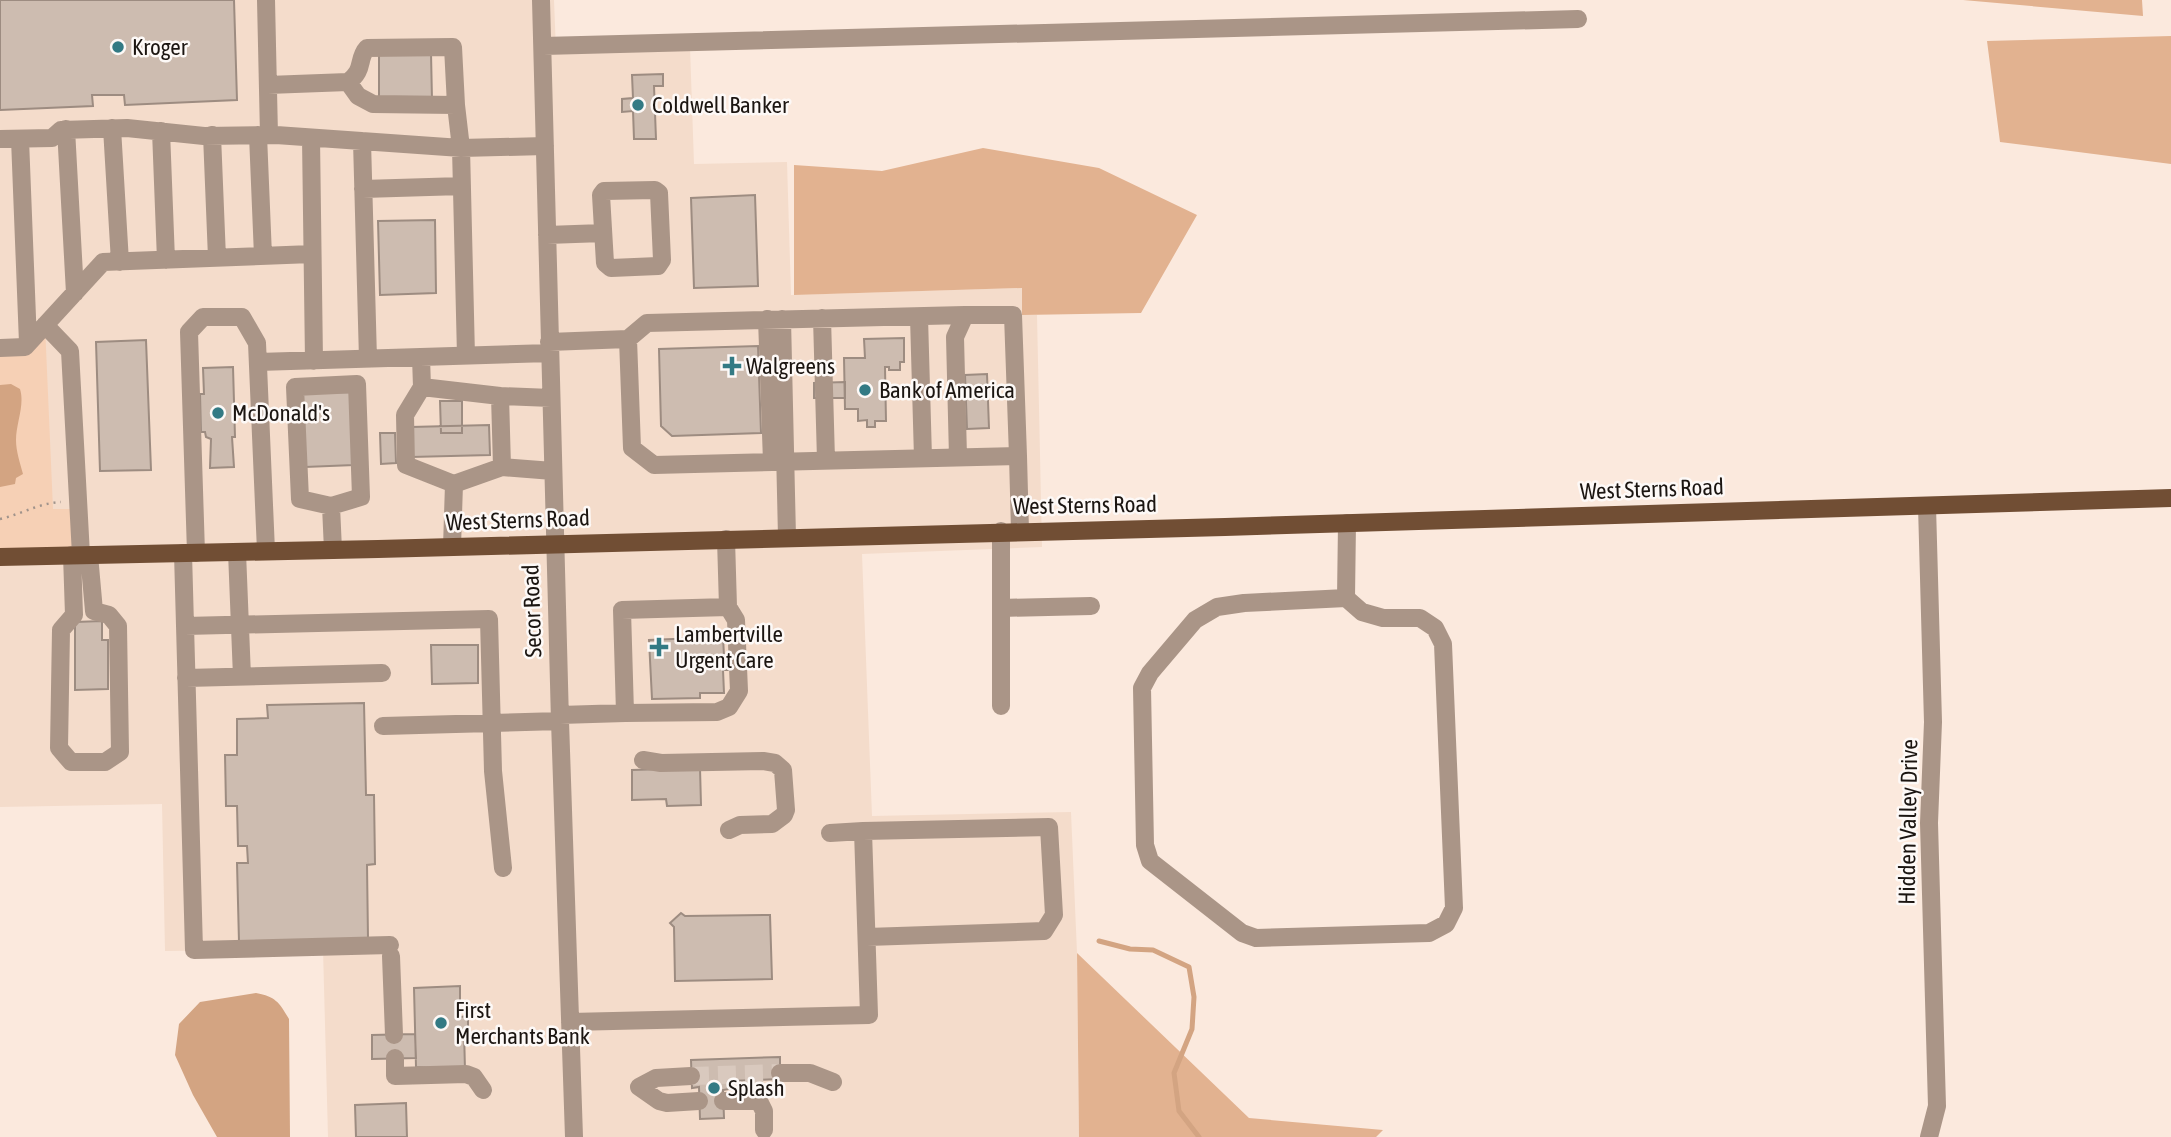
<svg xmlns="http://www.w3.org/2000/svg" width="2171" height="1137" font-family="'Asap Condensed',sans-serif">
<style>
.built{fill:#f4dccb}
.green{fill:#f6d0b5}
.forest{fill:#e2b290}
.water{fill:#d3a482}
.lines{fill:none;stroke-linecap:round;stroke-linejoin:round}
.stream{stroke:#d3a482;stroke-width:5}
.building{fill:#cdbcb0;stroke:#9d8c81;stroke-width:2}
.minor-tunnel{stroke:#d9c9be;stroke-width:18;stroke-dasharray:18 9;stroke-linecap:butt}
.path{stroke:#a0938b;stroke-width:2.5;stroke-dasharray:2 5;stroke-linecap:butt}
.minor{stroke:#aa9587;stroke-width:18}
.major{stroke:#714e34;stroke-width:18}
.poi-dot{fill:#337a84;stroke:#fdf9f7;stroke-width:2.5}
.labels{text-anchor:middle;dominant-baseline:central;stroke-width:5;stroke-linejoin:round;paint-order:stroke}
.poi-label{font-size:23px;fill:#1b1511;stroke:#fdf9f7;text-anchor:start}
.street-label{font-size:23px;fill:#1b1511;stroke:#fdf9f7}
</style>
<rect width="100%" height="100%" fill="#fbe9dd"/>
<path class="built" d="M0 0H554L556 51 690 47 694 164 787 162 791 295 1022 288V315H1037L1042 547 862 554 872 816 1071 812 1077 953 1079 1137H328L323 949 165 951 162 804 0 807Z"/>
<path class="green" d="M45 325 53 509H79L81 555 0 557V348Z"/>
<path class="forest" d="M1963 0H2142L2143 16Z
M2171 36V164L2000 142 1987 41Z
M983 148 1099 168 1197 215 1141 313 1022 315V288L794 295V165L882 171Z
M1077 953 1249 1118 1383 1130 1376 1137H1079Z"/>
<path class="water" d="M11 384 20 389C25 405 16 423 16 440 16 451 20 463 23 474L16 478 15 484 0 487V385Z
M256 993C276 997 279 1002 289 1019L290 1137H217L193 1095 175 1055 179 1024 200 1002Z"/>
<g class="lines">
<path class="stream" d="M1099 941 1130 949 1153 950 1189 967 1194 997 1192 1029 1174 1073 1179 1111 1199 1137"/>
</g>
<path class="building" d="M0 0H234L237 100 125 105 124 95H92L93 106 0 110Z
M431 53 432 100 379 101V54Z
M663 74V86H654L656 139H634L633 111 622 112V99L633 98 632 75Z
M755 195 758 286 694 288 691 198Z
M435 220 436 293 380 295 378 221Z
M904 338V362H900V370H889V367H885L886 421H875V427H867V420L858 421V409H845L844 358H865L864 339Z
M146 340 151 470 100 471 96 342Z
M758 346 761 433 672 436 661 426 659 349Z
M233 367 235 437H232L234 467 210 468 211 439 206 437 205 432H201L200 394H204L203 368Z
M987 374 989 428 967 429 965 375Z
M845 382V398H814V383Z
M351 392 354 465 305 467 302 393Z
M440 401H462V433H441Z
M489 425 490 455 411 457V427Z
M380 433H395L396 463 381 464Z
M102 621V640H108V689L75 690V622Z
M723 637 724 656 727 655 728 670H723L724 693H700V698L652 699 649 640Z
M431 645H478V683L432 684Z
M364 703 366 795H374L375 864 367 865 368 939 239 942 237 863H248L247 846H238L237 806H226L225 755H237V719L268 718 267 705Z
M700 768 701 805 667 806 666 799 632 800V770Z
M681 913 685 916 770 915 772 979 675 981 674 927 670 923Z
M460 986V1017L468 1016V1030H464L465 1070 416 1067 414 988Z
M415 1034 416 1058 372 1059V1035Z
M780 1057V1079L729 1081V1089L723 1090 724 1118 700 1119 699 1087 692 1088 691 1060Z
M406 1103 407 1137H356L355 1105Z"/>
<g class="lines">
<path class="minor-tunnel" d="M691 1076 780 1073"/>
<path class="path" d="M0 519C22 514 39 503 61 502"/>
<path class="minor" d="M266 0 269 135
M541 0 560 721 574 1137
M543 46 1578 19
M348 82 358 96 373 104 456 105
M268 85 348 82C365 70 357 59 367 48L453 47 456 105 461 148 466 356
M112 128 120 262
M66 129 75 293
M161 131 166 260
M212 135 217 258
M258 135 263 256
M311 138 314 361
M0 139 52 138 61 130 127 128 204 136 276 135 461 148 545 146
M20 139 28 343
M362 141 368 359
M363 189 462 186
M655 190 659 193 662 260 658 266 611 268 605 263 601 195 604 191Z
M547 235 603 233
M919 317 923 458
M822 318 826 460
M767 319 772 462
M782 319 787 537
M45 325 70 351 81 555
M628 339 647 323 965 315
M549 342 628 339 632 448 654 465 1018 456 1020 531
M0 348 25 347 103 262 312 254
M421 357 422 387 405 415 406 465 454 484
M258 362 550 353
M357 384 361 497 331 506 300 499 295 387Z
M422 387 500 396
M958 457 955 337 965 315H1013L1018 456
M502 467 553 471
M331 506 333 550
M1927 506 1933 722 1929 823 1937 1106 1929 1137
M452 547 454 484 502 467 500 396 551 398
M237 552 242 677
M183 553 194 950 390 945
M196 553 189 332 203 317H242L257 343 266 551
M72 555 74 615 61 630 59 748 71 762H105L120 752 118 626 109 615 94 611 89 555
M1346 598 1362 612 1383 618H1420L1435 628 1443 644 1454 908 1446 924 1429 933 1256 938 1242 933 1150 861 1145 845 1142 688 1150 673 1195 620 1217 607 1244 603 1346 598 1347 523
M1001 608 1091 606
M185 626 489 619 493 771 503 868
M186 678 382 673
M1001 706V531
M625 713 717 712 729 707 739 691 736 620 728 607
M560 715 625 713 622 610 728 607 726 539
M383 726 560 721
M643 760 661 763 763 761 775 763 783 770 786 810 784 815 772 824 740 825 729 830
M863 831 1049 827 1054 915 1044 931 867 937
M391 956 394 1035
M570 1022 869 1015 863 831 830 833
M395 1058V1076L466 1074 474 1077 483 1090
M780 1073H810L833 1082
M691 1076 656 1078 639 1087 659 1101 667 1103 699 1101
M723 1101H759L764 1111V1130"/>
<path class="major" d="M0 557 378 549 1225 527 2171 498"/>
</g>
<g class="poi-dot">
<circle cx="118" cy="47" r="7"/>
<circle cx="638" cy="105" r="7"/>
<path d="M728.5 355.5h7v7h7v7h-7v7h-7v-7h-7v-7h7z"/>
<circle cx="865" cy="390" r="7"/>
<circle cx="218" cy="413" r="7"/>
<path d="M655.5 636.5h7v7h7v7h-7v7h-7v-7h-7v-7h7z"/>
<circle cx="441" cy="1023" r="7"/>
<circle cx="714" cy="1088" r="7"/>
</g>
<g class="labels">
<g class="poi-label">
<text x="132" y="47">Kroger</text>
<text x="652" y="105">Coldwell Banker</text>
<text x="746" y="366">Walgreens</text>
<text x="879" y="390">Bank of America</text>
<text x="232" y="413">McDonald's</text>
<text x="675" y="634">Lambertville<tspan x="675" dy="26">Urgent Care</tspan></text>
<text x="455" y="1010">First<tspan x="455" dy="26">Merchants Bank</tspan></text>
<text x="728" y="1088">Splash</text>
</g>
<g class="street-label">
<text transform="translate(1652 489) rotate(-2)">West Sterns Road</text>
<text transform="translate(1085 505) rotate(-1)">West Sterns Road</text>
<text transform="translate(518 520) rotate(-2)">West Sterns Road</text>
<text transform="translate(532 611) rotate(-92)">Secor Road</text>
<text transform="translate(1908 822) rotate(-89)">Hidden Valley Drive</text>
</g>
</g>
</svg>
